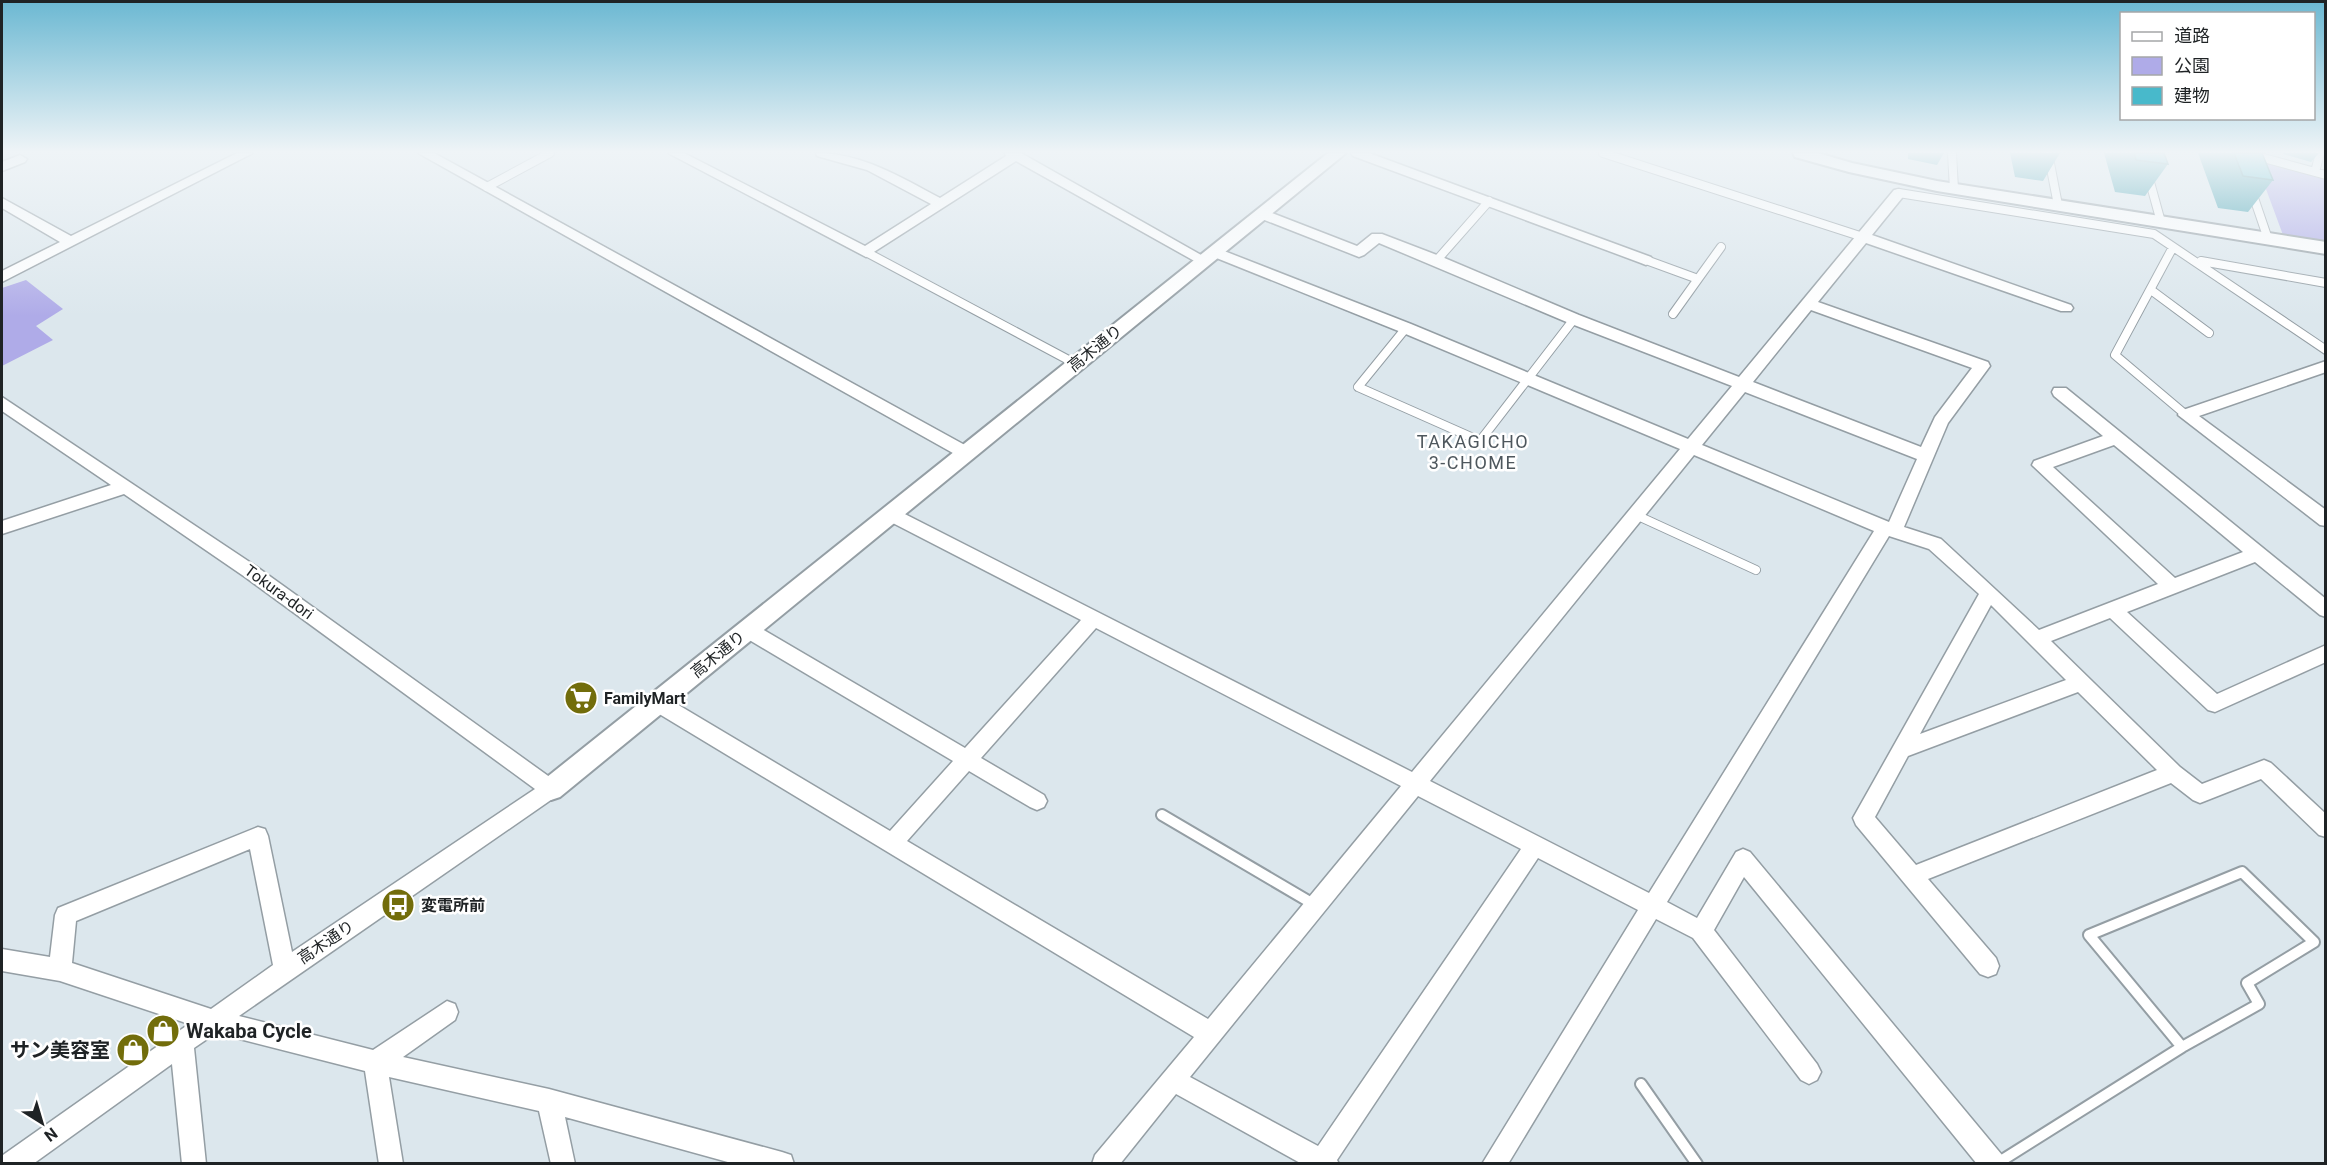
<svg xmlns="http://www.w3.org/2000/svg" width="2327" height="1165" font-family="Roboto,'Noto Sans JP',sans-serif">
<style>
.green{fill:#afabe8}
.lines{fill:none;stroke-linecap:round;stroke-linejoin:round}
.service-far1-casing{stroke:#949ea4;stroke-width:10}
.service-casing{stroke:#949ea4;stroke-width:14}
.minor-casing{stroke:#949ea4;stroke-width:3}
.tertiary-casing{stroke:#949ea4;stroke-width:4}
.service-far1{stroke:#fff;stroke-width:8}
.service{stroke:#fff;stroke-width:10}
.minor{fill:#fff;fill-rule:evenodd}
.tertiary{fill:#fff;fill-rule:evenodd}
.wall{fill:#3e9faf}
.building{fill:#48b9cb;stroke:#32828e;stroke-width:1.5}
.labels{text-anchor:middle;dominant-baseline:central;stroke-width:5;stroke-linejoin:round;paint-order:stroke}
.street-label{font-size:16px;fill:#1f2325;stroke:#fff}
.poi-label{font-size:16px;font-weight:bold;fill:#1f2325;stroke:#fff;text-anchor:start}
.neighbourhood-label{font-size:18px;letter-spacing:1.5px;fill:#4e575d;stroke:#fff}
.near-poi-label{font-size:20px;font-weight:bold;fill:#1f2325;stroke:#fff;text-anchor:start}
</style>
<rect width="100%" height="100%" fill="#dce7ed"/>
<path class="green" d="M2256 162H2273L2325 178V242L2283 235Z
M26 280 63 309 36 326 53 340 2 366V288Z"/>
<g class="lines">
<g class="service-far1-casing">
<path id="service-far1" d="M1603 153 1863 237
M1952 153 1954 189
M2048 153 2058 205
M2142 153 2161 222
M2245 153 2326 175
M2315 172 2320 153
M487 187 550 153
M2252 192 2268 239
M1899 193 2154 234 2326 350
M2173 247 2115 355 2186 415
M866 252 1076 364
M1437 260 1489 201
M1646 260 1698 279 1673 314
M2201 261 2326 283
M1698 279 1721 247
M2151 290 2209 333
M1406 328 1358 387 1480 441 1574 319
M1636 515 1756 570"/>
</g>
<g class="service-casing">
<path id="service" d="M1162 815 1315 905
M2242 872 2314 942 2247 983 2259 1004 2182 1047 2089 935Z
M1641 1084 1697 1164
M1996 1164 2182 1047"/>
</g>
<g class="minor-casing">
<path id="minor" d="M237 153H253L2 282V271L60 242 2 208V198L71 236Z
M418 153H434L972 449 974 453 972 457H960Z
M668 153H684L865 246 931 204 867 170 817 156 816 153C862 153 900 177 940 198L1006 156 1005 153H1021L1210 260 1203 265 1198 263 1016 161 866 257Z
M1351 153H1369L1651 257 1653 260 1646 265 1641 263 1353 156Z
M20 155 27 159 25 162 2 171V162Z
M1899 189 1906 193 1872 235 2071 305 2073 308 2071 311H2061L1866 243 1818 302 1988 362 1990 366 1948 423 1904 527 1941 539 2039 630 2158 584 2032 465 2034 461 2103 436 2054 396 2052 392 2054 388H2066L2326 599V617L2320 615 2255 562 2127 612 2217 694 2326 645V662L2215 712 2208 710 2110 618 2051 641 2180 767 2202 784 2264 760 2271 763 2326 814V837L2319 835 2261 779 2200 803 2193 800 2171 783 1928 879 1996 958 1999 966 1996 974 1988 977 1980 974 1856 825 1853 818 1979 594 1929 549 1889 536 1667 902 1697 918 1736 852 1743 849 1750 852 2002 1155 2005 1164H1977L1744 877 1714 930 1817 1064 1821 1072 1817 1080 1809 1084 1801 1080 1693 938 1656 919 1508 1164H1482L1638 910 1538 858 1337 1160 1339 1164H1302L1176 1094 1120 1164H1092L1095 1155 1194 1037 651 709 648 703 651 697 658 695 665 697 890 831 953 761 741 635 739 630 741 625 748 622 755 625 965 748 1081 620 885 519 882 514 885 509 891 507 1412 772 1680 449 1401 332 1209 255 1207 252 1209 249H1219L1411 324 1688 439 1732 386 1569 323 1379 243 1364 255 1359 257 1257 217 1255 214 1262 210 1267 211 1357 246 1372 234H1382L1442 257 1579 315 1739 377 1894 190ZM1811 310 1972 368 1935 417 1921 447 1753 382ZM1745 392 1917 459 1889 522 1702 445ZM2114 445 2243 552 2175 578 2053 467ZM1694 455 1874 531 1649 893 1430 781ZM1991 605 2066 680 1920 734ZM1096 628 1401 786 1208 1019 907 841 969 771 1030 807 1037 810 1044 807 1047 801 1044 795 981 758ZM2078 692 2157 770 1916 865 1875 817 1908 756ZM1418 796 1521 849 1318 1146 1190 1077Z
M2326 361V372L2199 416 2326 510V526L2320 525 2178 415 2180 411Z
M2 397 257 567 558 783 561 789 558 795 239 1016 373 1050 447 1001 455 1004 458 1012 455 1020 403 1057 549 1089 782 1152 791 1155 794 1164H735L565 1117 575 1164H551L539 1111 389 1077 403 1164H379L365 1071 216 1033 194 1048 206 1164H182L172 1064 33 1164H2L3 1155 189 1024 60 981 2 971V949L50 957 55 915 58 908 258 827 265 829 268 836 292 952 535 789 245 577 124 494 2 534V521L111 485 2 411ZM250 849 273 965 211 1009 72 963 76 921Z"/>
</g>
<g class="tertiary-casing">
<path id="tertiary" d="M1328 153H1346L560 797 551 800 542 797 538 789 542 781Z
M1793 153H1818L1852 163 1937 181 2326 242V254L1937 191 1849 172 1795 157Z"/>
</g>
<use href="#service-far1" class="service-far1"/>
<use href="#service" class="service"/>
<use href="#minor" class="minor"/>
<use href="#tertiary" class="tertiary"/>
</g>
<path class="wall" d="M1908 153H1944L1937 165 1908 159Z
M2010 153H2060L2043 181 2015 177Z
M2104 153H2164L2168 164 2145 196 2115 192Z
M2198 153H2262L2273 180 2248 212 2218 208Z
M2284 153H2319L2311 162 2283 154Z"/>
<path class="building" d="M2134 153H2164L2168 164 2136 160Z
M2234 153H2262L2273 180 2243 176Z"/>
<linearGradient id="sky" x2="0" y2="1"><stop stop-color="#6bb8d2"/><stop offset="0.48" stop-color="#eff4f7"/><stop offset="1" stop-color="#eff4f7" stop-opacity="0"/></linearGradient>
<rect width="2327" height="316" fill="url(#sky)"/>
<defs>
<g id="supermarket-disc" transform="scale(1.725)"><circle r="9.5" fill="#726d0b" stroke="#fff"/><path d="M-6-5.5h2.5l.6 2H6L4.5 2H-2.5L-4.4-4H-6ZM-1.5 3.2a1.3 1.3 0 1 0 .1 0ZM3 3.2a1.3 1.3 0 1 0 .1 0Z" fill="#fff"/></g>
<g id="bus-disc" transform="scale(1.725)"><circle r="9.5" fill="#726d0b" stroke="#fff"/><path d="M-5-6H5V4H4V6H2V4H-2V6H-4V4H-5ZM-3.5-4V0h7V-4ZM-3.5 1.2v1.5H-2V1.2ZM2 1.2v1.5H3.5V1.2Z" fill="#fff"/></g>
<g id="shop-disc" transform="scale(1.725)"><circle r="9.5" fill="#726d0b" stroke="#fff"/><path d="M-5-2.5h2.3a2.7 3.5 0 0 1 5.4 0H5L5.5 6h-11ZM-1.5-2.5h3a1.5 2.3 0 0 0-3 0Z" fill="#fff"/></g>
</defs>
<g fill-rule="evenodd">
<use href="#supermarket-disc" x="581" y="698"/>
<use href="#bus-disc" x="398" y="905"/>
<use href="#shop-disc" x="163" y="1031"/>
<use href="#shop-disc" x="133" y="1050"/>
</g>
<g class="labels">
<g class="street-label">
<text transform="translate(1095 348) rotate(-39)">高木通り</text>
<text transform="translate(279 592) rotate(36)">Tokura-dori</text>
<text transform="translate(718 654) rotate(-39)">高木通り</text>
<text transform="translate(326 942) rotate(-34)">高木通り</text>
</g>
<g class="poi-label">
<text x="604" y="698">FamilyMart</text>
<text x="421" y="905">変電所前</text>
</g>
<g class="neighbourhood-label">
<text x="1473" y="441">TAKAGICHO<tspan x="1473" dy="21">3-CHOME</tspan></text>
</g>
<g class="near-poi-label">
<text x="186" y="1031">Wakaba Cycle</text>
<text x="110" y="1050" text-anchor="end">サン美容室</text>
</g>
</g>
<rect width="2327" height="1165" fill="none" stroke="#1f2325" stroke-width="6"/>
<rect x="2120" y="12" width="195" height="108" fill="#ffffff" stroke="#a5a7a8" stroke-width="1.5"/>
<rect x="2132" y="32" width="30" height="9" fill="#ffffff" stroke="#a5a7a8" stroke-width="1.5"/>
<text x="2174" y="42" font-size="18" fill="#1f2325">道路</text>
<rect x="2132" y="57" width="30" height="18" fill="#afabe8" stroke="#a5a7a8" stroke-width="1.5"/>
<text x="2174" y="72" font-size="18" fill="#1f2325">公園</text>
<rect x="2132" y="87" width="30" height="18" fill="#48b9cb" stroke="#a5a7a8" stroke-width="1.5"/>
<text x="2174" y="102" font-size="18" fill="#1f2325">建物</text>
<g transform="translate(42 1123) rotate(143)" stroke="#ffffff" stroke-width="4.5" paint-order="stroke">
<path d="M0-4.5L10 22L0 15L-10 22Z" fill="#1f2325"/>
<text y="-9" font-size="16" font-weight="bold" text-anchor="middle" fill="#1f2325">N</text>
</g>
</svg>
